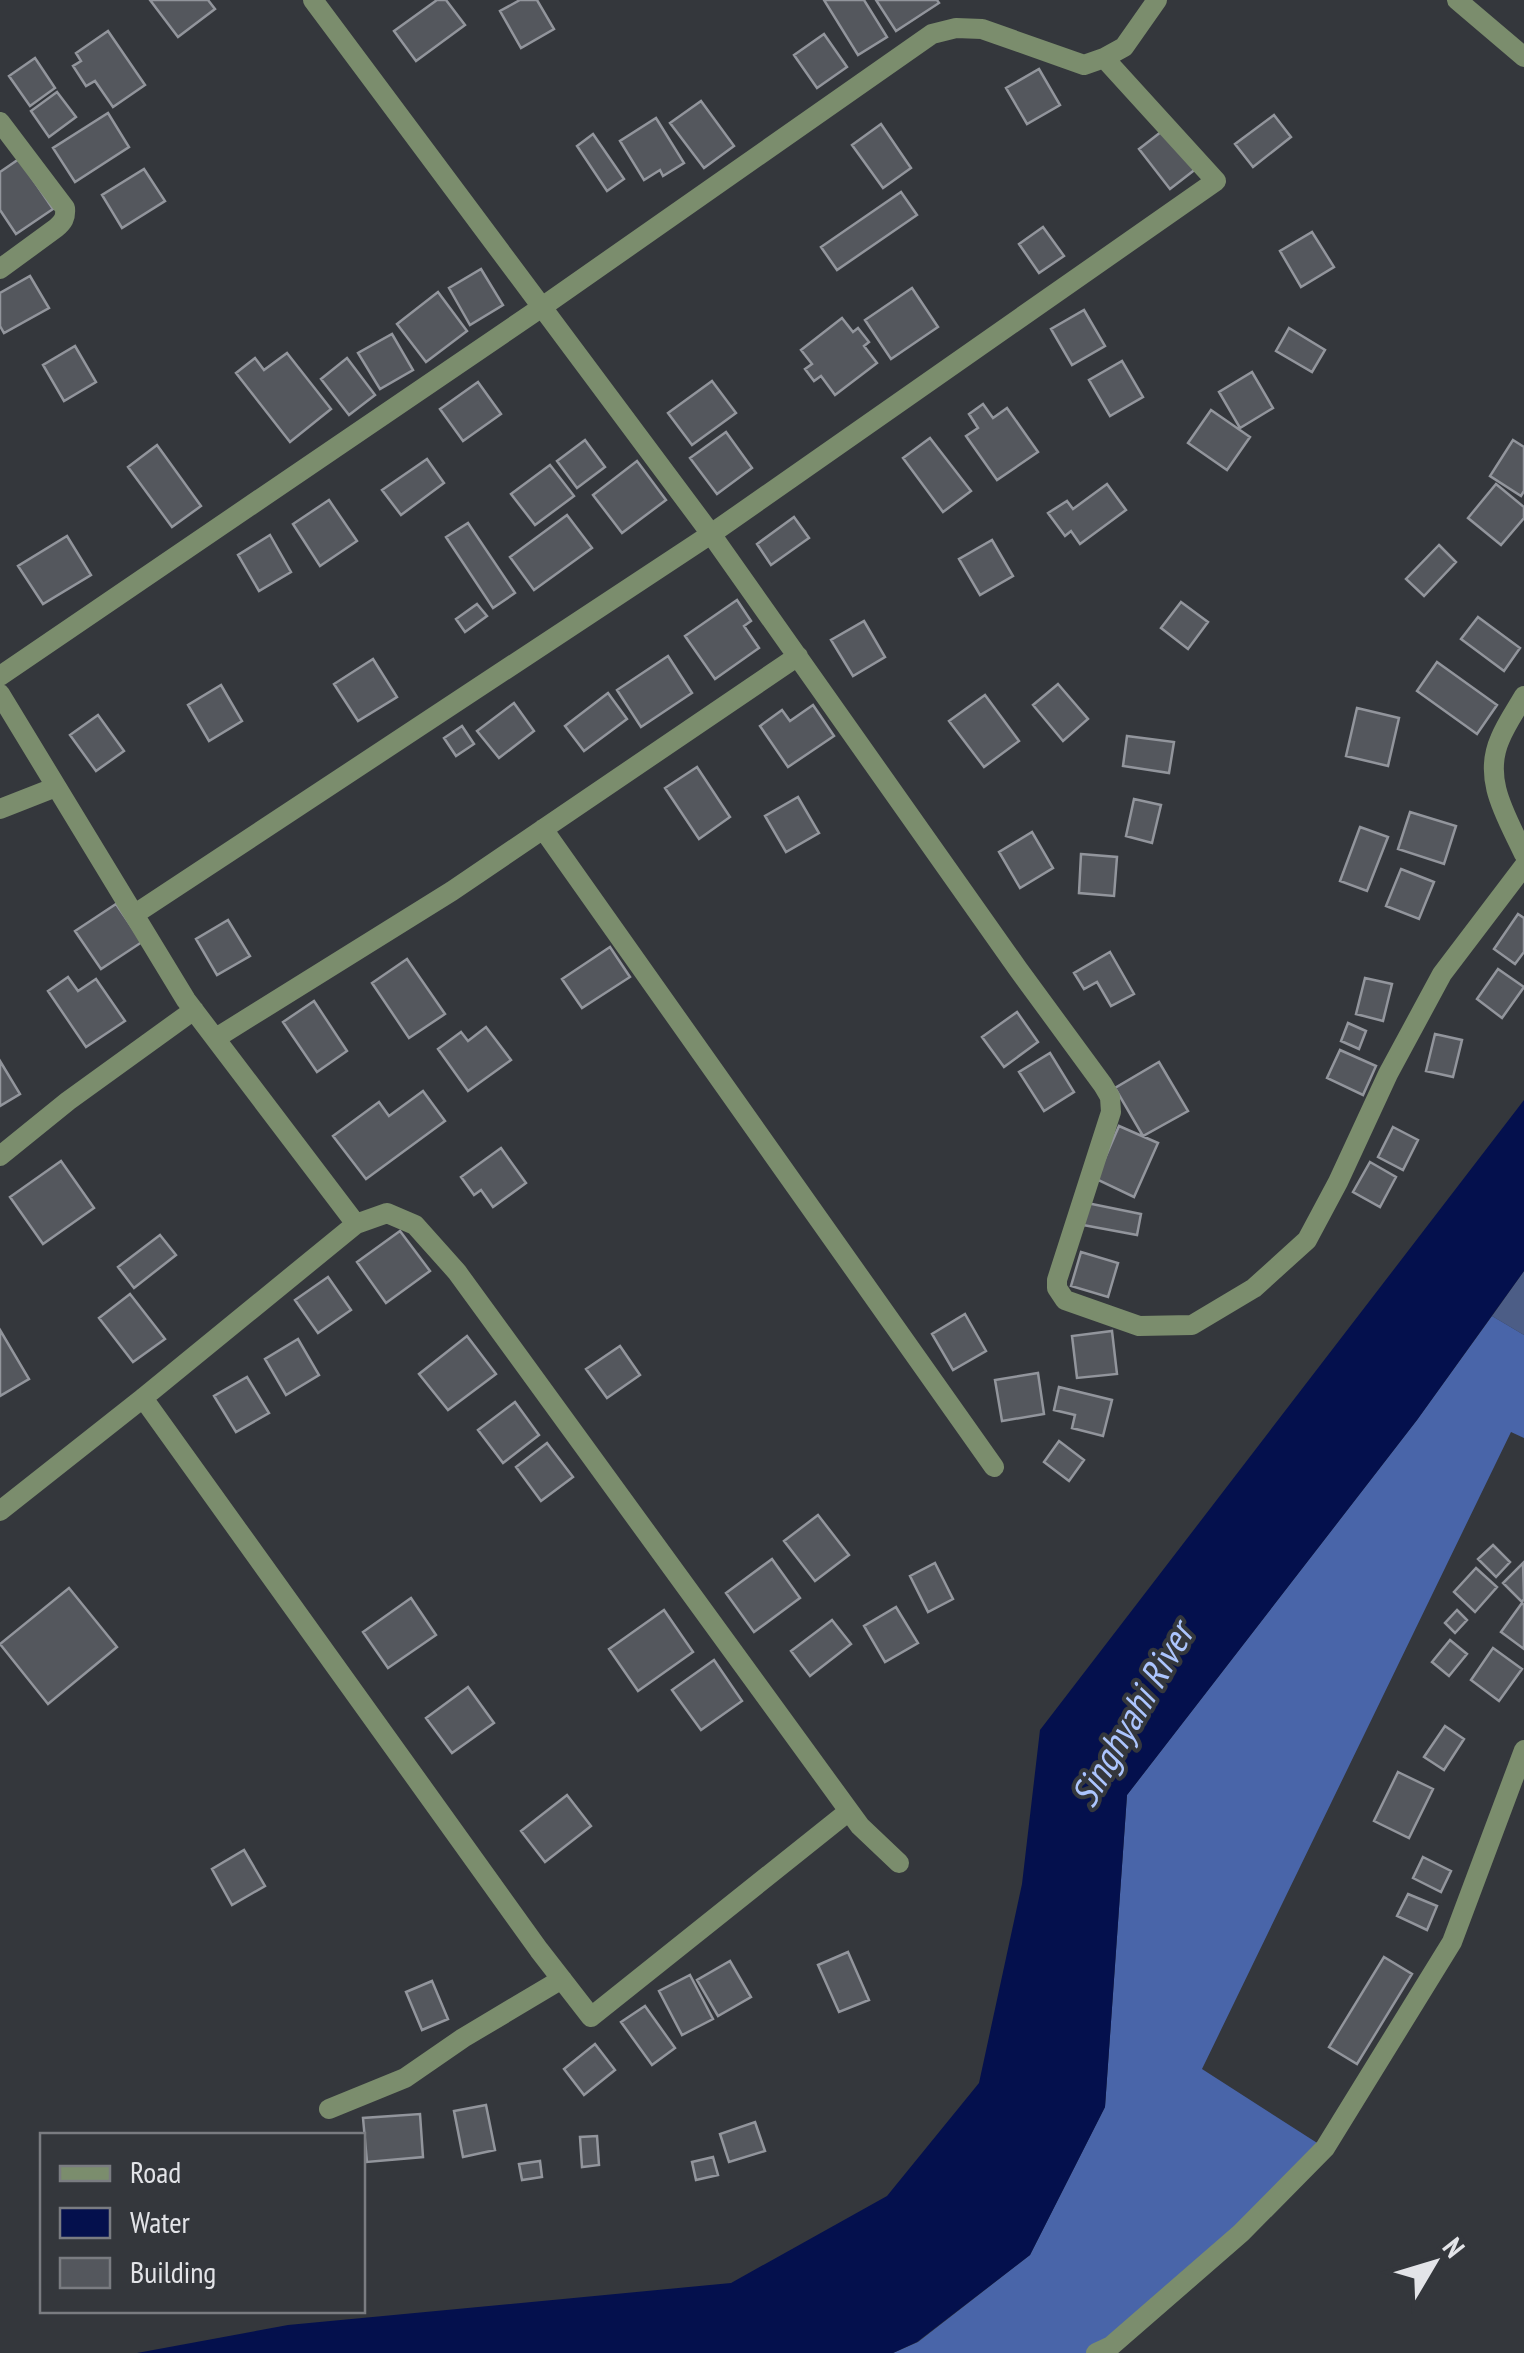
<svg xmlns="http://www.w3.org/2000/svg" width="1524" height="2353" font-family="'PT Sans Narrow',sans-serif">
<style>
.green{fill:#4c5d86}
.forest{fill:#4965a9}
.water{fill:#04104d}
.building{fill:#54575d;stroke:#92959c;stroke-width:2.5}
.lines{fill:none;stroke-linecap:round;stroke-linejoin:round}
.pedestrian{stroke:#7b8d6d;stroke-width:20}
.minor{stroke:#7b8d6d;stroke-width:20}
.labels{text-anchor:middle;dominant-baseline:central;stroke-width:8;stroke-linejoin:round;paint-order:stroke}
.water-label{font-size:38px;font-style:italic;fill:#acc5fe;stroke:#34373c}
</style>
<rect width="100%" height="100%" fill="#34373c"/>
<path class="green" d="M1524 1271V1335L1492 1316Z"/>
<path class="forest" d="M1492 1316 1524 1335V1438L1511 1432 1202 2069 1325 2148 1096 2353H893L918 2342 1030 2255 1105 2107 1127 1795 1417 1420Z"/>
<path class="water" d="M1524 1100V1271L1417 1420 1127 1795 1105 2107 1030 2255 917 2342 893 2353H137L288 2325 731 2283 887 2196 979 2083 1022 1884 1040 1730Z"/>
<path class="building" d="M150 0H208L215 9 178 37Z
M437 0H446L465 25 416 61 394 31Z
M520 0H537L554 29 521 48 500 11Z
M824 0H864L887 37 858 55Z
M876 0H937L939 3 896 31Z
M108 31 145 85 113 107 95 81 86 86 73 66 81 61 76 53Z
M824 34 847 67 817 88 794 55Z
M35 58 55 88 30 106 9 76Z
M1039 69 1060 105 1027 124 1006 88Z
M57 92 76 117 49 137 31 111Z
M701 101 734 146 704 168 670 123Z
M108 113 129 147 75 182 53 148Z
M1274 115 1291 137 1253 167 1235 144Z
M656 118 684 163 663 176 660 170 644 180 620 141Z
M881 124 911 168 883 188 852 145Z
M1166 128 1197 168 1170 189 1139 149Z
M593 134 624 179 607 191 577 146Z
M19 159 53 209 16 234 0 210V172Z
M144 169 165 201 122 228 102 195Z
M901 192 917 215 837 270 821 247Z
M1043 227 1064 256 1039 273 1019 244Z
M1312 232 1334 267 1301 287 1280 251Z
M481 269 503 305 470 325 449 288Z
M30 276 49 308 4 333 0 326V293Z
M912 288 938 327 891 359 865 320Z
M438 292 467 331 426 362 397 324Z
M1084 310 1105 346 1072 365 1051 329Z
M842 318 853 332 858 328 869 342 864 346 877 363 835 395 821 376 814 381 805 369 812 364 801 350Z
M1289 328 1325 350 1312 372 1276 351Z
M392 334 413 370 380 389 358 353Z
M75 346 96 382 64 401 43 365Z
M287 353 331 409 290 442 236 373 255 358 264 370Z
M347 358 375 395 349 415 321 379Z
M1122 361 1143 397 1110 416 1089 380Z
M1252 372 1273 408 1240 428 1219 392Z
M712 381 736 413 692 445 668 413Z
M478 382 501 414 463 441 440 409Z
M983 404 993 418 1007 408 1038 452 997 480 966 436 978 428 969 414Z
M1211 410 1250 437 1227 470 1188 443Z
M726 432 752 468 717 494 690 458Z
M930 438 971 491 943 512 903 458Z
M585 440 605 467 577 488 557 461Z
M1513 440 1524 447V491L1521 496 1490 476Z
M157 445 201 506 172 527 128 467Z
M427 459 444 483 401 515 382 490Z
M637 461 666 500 622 533 593 495Z
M550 465 574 496 535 525 511 494Z
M1107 484 1126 510 1080 544 1071 531 1065 536 1048 513 1067 501 1073 509Z
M1496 484 1524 507V518L1501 545 1468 518Z
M329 500 357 541 320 566 293 524Z
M567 515 592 548 534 590 510 557Z
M794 517 809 538 771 565 757 544Z
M468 523 515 593 493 608 446 537Z
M270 535 291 572 259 591 238 555Z
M67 536 91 575 43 604 18 566Z
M992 540 1013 576 980 595 959 559Z
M1439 545 1456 562 1424 596 1406 579Z
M737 600 751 621 744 626 759 648 715 679 685 636Z
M1181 602 1208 622 1188 649 1161 628Z
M477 604 487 616 465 632 456 619Z
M1478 617 1520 648 1504 671 1461 639Z
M864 621 885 657 853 676 831 640Z
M668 656 692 693 641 727 617 690Z
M373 659 397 697 358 721 334 684Z
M1437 662 1497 705 1477 734 1417 691Z
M1058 684 1088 719 1063 741 1033 705Z
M221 685 242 721 209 741 188 705Z
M608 693 627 719 584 751 565 726Z
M985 695 1019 741 984 767 949 721Z
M514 703 534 731 499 758 477 731Z
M813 705 834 736 788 767 760 726 782 710 790 721Z
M1357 708 1399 718 1388 766 1346 756Z
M98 715 124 751 96 771 70 735Z
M462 726 474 744 456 756 444 738Z
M1127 736 1174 742 1169 773 1123 766Z
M697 767 730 817 699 839 665 788Z
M798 797 819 833 786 852 765 816Z
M1134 799 1161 805 1152 843 1126 836Z
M1410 812 1456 826 1444 864 1398 849Z
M1360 827 1388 837 1367 891 1340 881Z
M1032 832 1053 868 1020 888 999 852Z
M1081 854 1117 857 1114 896 1079 893Z
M1401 869 1434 882 1419 919 1386 906Z
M116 904 142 942 101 969 75 931Z
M1518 914 1524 918V952L1515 964 1494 949Z
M228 920 250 956 217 975 196 939Z
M610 947 630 977 582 1008 562 979Z
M1110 952 1134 994 1111 1006 1097 982 1084 989 1074 973Z
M407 959 445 1014 409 1038 372 983Z
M1498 969 1524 987 1502 1018 1477 999Z
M68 977 78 991 96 979 125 1021 86 1047 48 991Z
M1365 978 1392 984 1383 1021 1356 1014Z
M314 1001 347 1051 317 1072 283 1022Z
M1017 1012 1038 1042 1004 1067 982 1037Z
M1348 1023 1366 1031 1359 1049 1341 1041Z
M486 1027 511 1060 468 1091 438 1049 461 1032 468 1041Z
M1435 1034 1462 1040 1453 1077 1426 1071Z
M1340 1050 1376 1066 1363 1095 1327 1078Z
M1050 1053 1074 1092 1044 1111 1019 1072Z
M0 1061 20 1094 0 1106Z
M1159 1062 1188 1111 1143 1136 1115 1088Z
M423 1091 445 1121 366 1179 333 1136 379 1102 389 1116Z
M1119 1126 1158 1143 1134 1197 1096 1179Z
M1393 1127 1418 1140 1403 1170 1378 1157Z
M501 1148 526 1183 493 1207 481 1190 474 1195 461 1177Z
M61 1161 94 1208 43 1244 10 1197Z
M1370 1162 1396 1177 1380 1207 1353 1192Z
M1087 1203 1141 1214 1137 1235 1083 1225Z
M400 1231 430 1271 386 1303 357 1262Z
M160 1235 176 1255 134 1288 118 1267Z
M1081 1252 1118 1263 1108 1297 1071 1286Z
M328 1277 351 1310 318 1333 295 1300Z
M130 1294 165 1339 133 1362 99 1318Z
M965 1314 986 1351 953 1370 932 1334Z
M0 1330 29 1379 0 1396Z
M1112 1331 1117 1374 1077 1378 1072 1336Z
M467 1336 496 1374 448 1410 419 1374Z
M298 1339 319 1375 286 1395 265 1359Z
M620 1346 640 1375 607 1398 586 1369Z
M1038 1373 1044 1414 1002 1421 995 1380Z
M247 1377 269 1413 236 1432 214 1396Z
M1059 1387 1112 1400 1103 1436 1072 1428 1075 1415 1054 1410Z
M515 1402 539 1435 503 1463 478 1430Z
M1059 1441 1084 1460 1069 1481 1044 1462Z
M547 1443 573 1477 541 1501 516 1467Z
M818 1515 849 1555 815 1581 784 1541Z
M1493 1545 1510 1562 1496 1577 1478 1559Z
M772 1559 800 1598 754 1632 726 1593Z
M935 1563 953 1599 928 1612 910 1576Z
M1523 1563 1524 1599 1522 1602 1503 1583Z
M1476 1568 1497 1587 1475 1612 1454 1592Z
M69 1588 117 1647 48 1704 0 1644Z
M411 1598 436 1635 388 1668 363 1632Z
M1522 1603 1524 1605V1649L1501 1632Z
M896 1607 918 1643 885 1662 864 1626Z
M664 1610 693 1652 638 1691 609 1649Z
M1457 1610 1467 1620 1455 1633 1445 1623Z
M832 1620 851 1644 810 1676 791 1651Z
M1450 1640 1467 1654 1449 1676 1432 1662Z
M1493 1648 1522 1669 1499 1701 1471 1680Z
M714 1660 742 1701 701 1730 672 1690Z
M468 1687 494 1723 452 1753 426 1718Z
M1445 1726 1464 1739 1444 1770 1424 1757Z
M1398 1772 1433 1789 1409 1838 1374 1821Z
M567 1795 591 1826 545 1862 521 1831Z
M244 1850 265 1886 232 1905 212 1869Z
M1423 1857 1451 1871 1441 1892 1413 1878Z
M1408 1894 1437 1906 1427 1930 1397 1916Z
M848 1952 869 2000 839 2012 818 1965Z
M1384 1957 1412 1974 1357 2064 1329 2047Z
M730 1961 751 1997 718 2016 697 1980Z
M690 1975 713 2019 682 2035 659 1991Z
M432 1981 448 2019 422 2030 406 1992Z
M645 2006 675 2048 652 2065 621 2022Z
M595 2044 615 2070 584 2095 564 2069Z
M486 2105 495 2150 463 2157 454 2111Z
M420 2114 423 2157 367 2162 363 2118Z
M755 2122 765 2151 729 2162 720 2134Z
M597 2136 599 2165 582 2167 580 2137Z
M713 2157 718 2175 696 2180 692 2162Z
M540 2161 542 2177 522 2180 519 2164Z"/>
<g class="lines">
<path class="pedestrian" d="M1457 0 1524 57"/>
<path class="minor" d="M313 0 711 534 1018 969 1103 1085 1110 1097 1111 1112 1057 1280V1288L1065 1300 1139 1326 1192 1325 1254 1288 1307 1240 1338 1182 1388 1074 1442 974 1524 866
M0 122 65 208C66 218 63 222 56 228L0 269
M0 676 542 307 932 34 956 28 982 29 1084 65 1104 58 1124 47 1157 0
M0 694 186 1000 356 1224
M1524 696C1516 710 1506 724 1500 739 1482 780 1507 817 1524 854
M0 809 56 787
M543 829 994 1467
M135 914 711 534 1216 181 1104 58
M216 1038 452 891 798 656
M0 1156 68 1101 194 1010
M143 1398 539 1950 591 2017 849 1811
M0 1511 143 1398 356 1224 387 1213 415 1225 457 1272 860 1826 899 1863
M329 2109 405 2078 463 2038 562 1979
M1096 2353 1111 2346 1241 2233 1325 2148 1452 1942 1524 1750"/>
</g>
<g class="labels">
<g class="water-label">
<text transform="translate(1131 1714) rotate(-60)">Singhyahi River</text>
</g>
</g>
<rect x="40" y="2133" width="325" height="180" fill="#34373c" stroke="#7a7c81" stroke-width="2.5"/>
<rect x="60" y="2166" width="50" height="15" fill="#7b8d6d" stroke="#7a7c81" stroke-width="2.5"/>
<text x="130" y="2183" font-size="30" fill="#e3e4e8">Road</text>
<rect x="60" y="2208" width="50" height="30" fill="#04104d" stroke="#7a7c81" stroke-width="2.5"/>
<text x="130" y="2233" font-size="30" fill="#e3e4e8">Water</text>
<rect x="60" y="2258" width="50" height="30" fill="#54575d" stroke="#7a7c81" stroke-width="2.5"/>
<text x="130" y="2283" font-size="30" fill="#e3e4e8">Building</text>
<g transform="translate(1434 2263) rotate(52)" stroke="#34373c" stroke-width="8" paint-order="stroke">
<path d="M0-8L18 38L0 25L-18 38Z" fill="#e3e4e8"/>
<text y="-15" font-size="28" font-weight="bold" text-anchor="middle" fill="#e3e4e8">N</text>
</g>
</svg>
